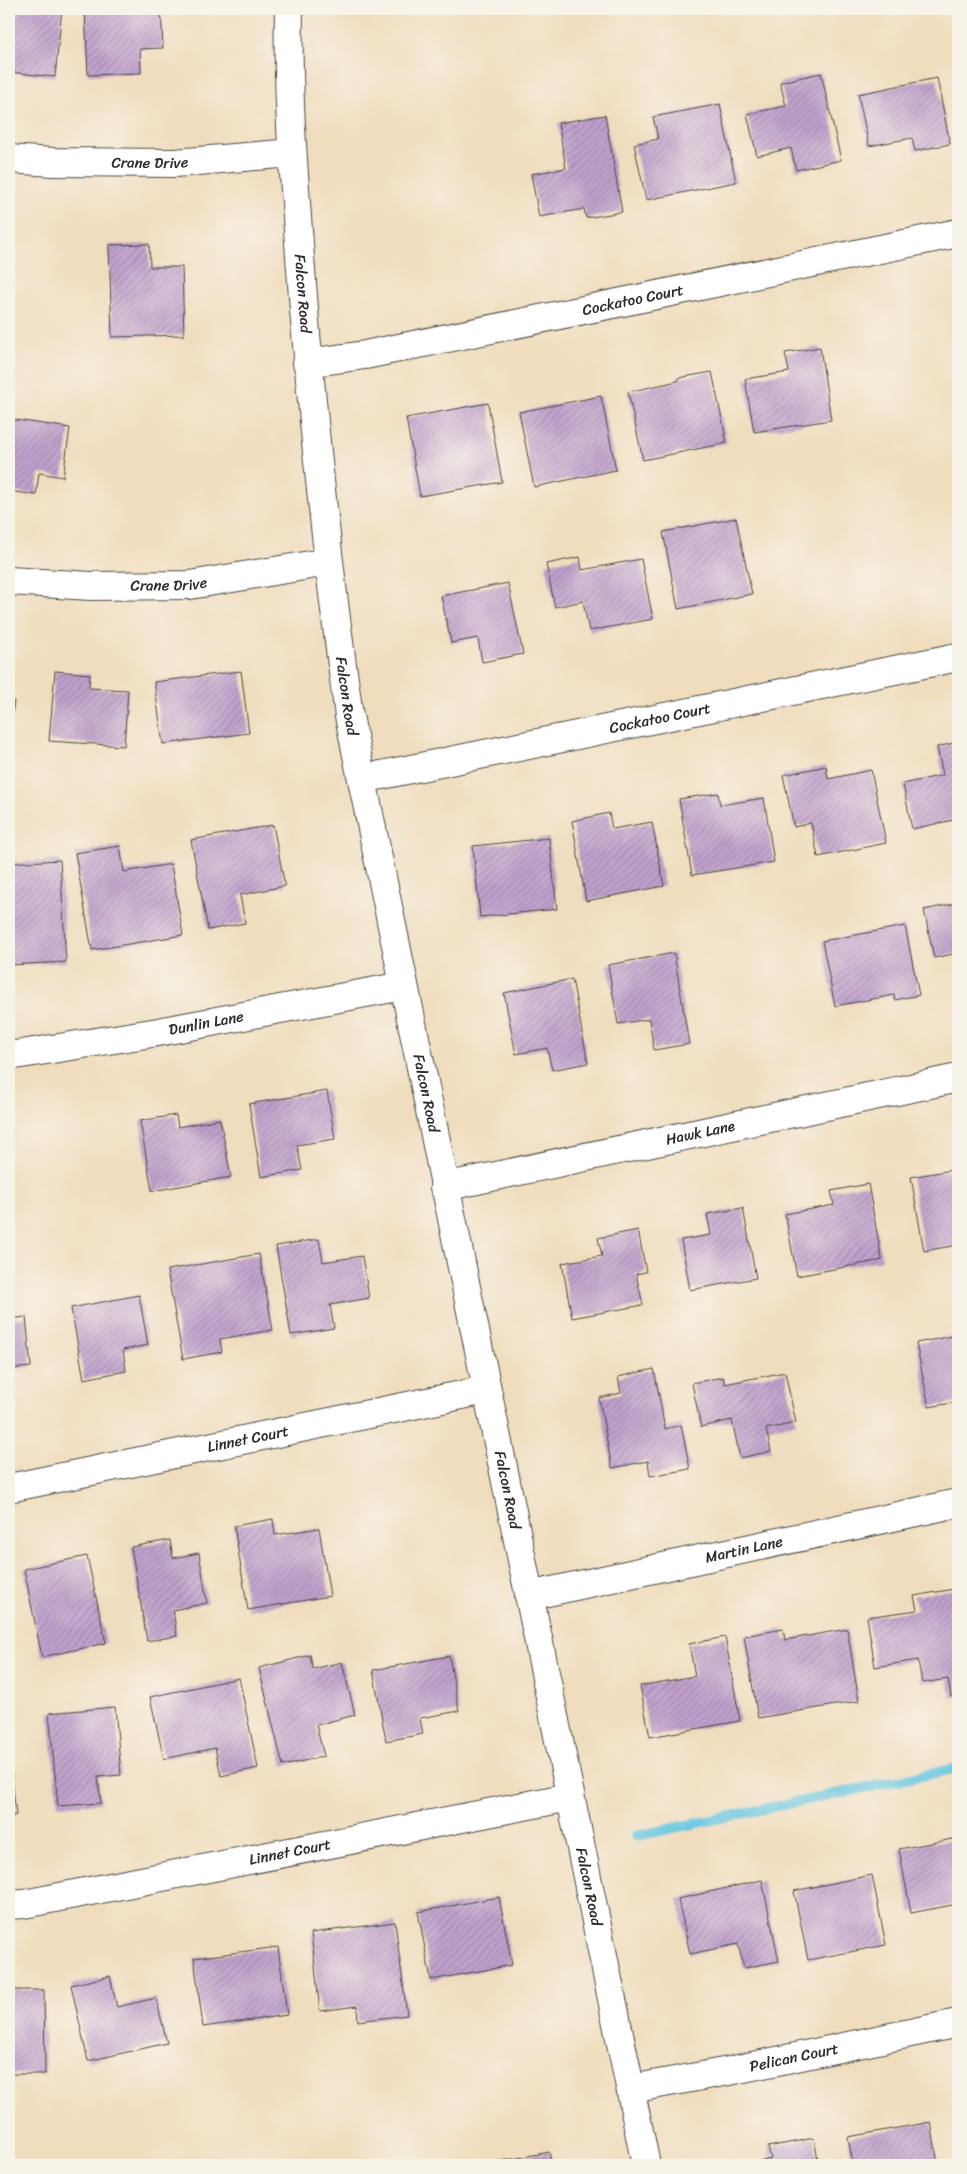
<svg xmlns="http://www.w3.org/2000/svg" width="967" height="2174" font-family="Sriracha,sans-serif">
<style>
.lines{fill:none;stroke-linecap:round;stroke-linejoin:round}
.stream{stroke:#62c5e0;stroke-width:10}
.building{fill:url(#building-hatch)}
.street-casing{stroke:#494641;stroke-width:30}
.secondary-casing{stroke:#494641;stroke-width:30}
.street{stroke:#fff;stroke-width:28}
.secondary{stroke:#fff;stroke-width:28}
.labels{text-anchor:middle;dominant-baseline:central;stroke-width:4.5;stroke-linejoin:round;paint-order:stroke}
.street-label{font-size:15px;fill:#2b2b2b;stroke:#f7f3e8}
</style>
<defs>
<pattern id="building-hatch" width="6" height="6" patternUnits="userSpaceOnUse" patternTransform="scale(1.25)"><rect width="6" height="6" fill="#c1a1cd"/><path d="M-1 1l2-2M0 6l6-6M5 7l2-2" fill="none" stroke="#9d83a7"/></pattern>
</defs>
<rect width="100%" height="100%" fill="#f7f3e8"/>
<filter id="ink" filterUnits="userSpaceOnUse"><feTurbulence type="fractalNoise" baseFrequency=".02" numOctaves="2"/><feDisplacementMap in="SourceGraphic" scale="10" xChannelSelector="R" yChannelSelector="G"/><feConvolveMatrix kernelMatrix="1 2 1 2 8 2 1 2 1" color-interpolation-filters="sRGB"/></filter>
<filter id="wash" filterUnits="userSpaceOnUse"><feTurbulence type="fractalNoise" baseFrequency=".0096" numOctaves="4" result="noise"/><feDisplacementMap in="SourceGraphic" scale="20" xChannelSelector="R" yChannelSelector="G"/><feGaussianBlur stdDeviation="1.12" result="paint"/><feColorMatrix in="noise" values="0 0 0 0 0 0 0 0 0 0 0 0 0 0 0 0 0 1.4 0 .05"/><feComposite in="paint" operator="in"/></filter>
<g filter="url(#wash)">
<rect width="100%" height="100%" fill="#f0ddbe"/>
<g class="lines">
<path class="stream" d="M636 1836 958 1768"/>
</g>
<g id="blocks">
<path class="building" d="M9 9H62L55 77 9 72Z
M85 9H161L163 48 140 49 141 73 88 75Z
M821 73 841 160 796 170 791 148 757 156 747 114 786 106 780 82Z
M937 78 950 144 915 151 912 138 869 146 858 94Z
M720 104 736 182 646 200 634 144 658 139 653 117Z
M605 115 622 212 586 218 584 209 539 217 531 174 566 168 558 123Z
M149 244 150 267H182L184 335 112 337 109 245Z
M820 347 831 420 754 432 745 379 789 372 785 353Z
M712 372 727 443 643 460 628 392 678 381V378Z
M601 396 616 470 534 487 519 412Z
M488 403 502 482 420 496 406 418Z
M9 419 70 428 63 477 39 473 36 495 9 491Z
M736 518 752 594 678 609 663 532Z
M580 557 582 570 641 559 653 619 589 631 583 601 555 607 546 564Z
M508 583 523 654 482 662 478 638 451 643 441 596Z
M55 671 90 674 89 688 128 690 124 746 49 741Z
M241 671 249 733 163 744 154 682Z
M9 701H14L10 733H9Z
M958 742V819L912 829 903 784 943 775 937 747Z
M826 766 828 779 871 770 886 843 818 857 811 823 794 827 783 775Z
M718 793 720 805 764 798 774 862 692 875 679 799Z
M609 813 612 829 652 822 664 886 586 901 572 821Z
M273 825 285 886 240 895 245 923 208 930 191 840Z
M549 838 557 909 480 917 473 846Z
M120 846 124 872 171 864 183 935 92 950 75 853Z
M60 860 66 962 9 965V863Z
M958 903V953L934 958 924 910Z
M905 926 919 995 895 1000 894 995 835 1006 822 941Z
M674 953 689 1044 654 1050 649 1019 618 1024 608 965Z
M572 979 588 1063 552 1070 547 1048 516 1054 504 993Z
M327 1091 335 1139 297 1145 302 1170 261 1177 249 1104Z
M176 1115 178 1127 220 1119 231 1177 152 1191 140 1121Z
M958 1169V1245L924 1251 911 1177Z
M868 1184 882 1260 797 1276 785 1214 834 1205 831 1191Z
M743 1208 756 1278 690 1290 681 1240 711 1235 707 1214Z
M638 1230 646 1272 636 1274 643 1305 572 1318 562 1263 602 1256 598 1238Z
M319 1239 323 1262 362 1256 369 1298 330 1305 334 1328 291 1335 276 1246Z
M259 1254 273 1330 220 1339 222 1352 183 1359 167 1270Z
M139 1295 148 1345 123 1350 126 1371 84 1379 71 1308Z
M26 1317 31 1367 9 1369V1319Z
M958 1335V1402L929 1407 916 1343Z
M654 1369 665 1429 681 1425 690 1469 650 1476 648 1461 612 1468 599 1398 621 1393 618 1377Z
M785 1372 796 1423 766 1429 771 1451 740 1458 732 1420 701 1427 692 1383 723 1377 725 1384Z
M273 1519 275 1535 319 1528 330 1596 248 1610 234 1526Z
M170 1540 173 1558 199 1553 207 1603 173 1610 177 1636 147 1641 131 1547Z
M87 1556 106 1643 42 1657 24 1569Z
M954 1589 958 1617V1696L951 1697 948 1679 922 1683 918 1660 875 1667 867 1617 917 1610 914 1596Z
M783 1629 785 1640 847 1629 859 1701 758 1718 744 1636Z
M725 1637 740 1721 650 1737 640 1686 695 1676 689 1644Z
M310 1655 313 1669 342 1662 355 1715 316 1725 324 1756 283 1766 259 1668Z
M449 1656 459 1711 420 1718 423 1734 386 1741 373 1670Z
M239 1678 258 1768 221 1776 215 1748 164 1759 150 1697Z
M115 1707 121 1775 98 1777 101 1803 58 1806 49 1713Z
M9 1748 16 1815 9 1816Z
M958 1838V1904L911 1913 899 1849Z
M872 1875 886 1945 808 1960 794 1891Z
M762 1880 779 1961 744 1968 738 1944 690 1954 678 1899Z
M499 1897 512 1965 431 1980 418 1912Z
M395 1922 407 2015 358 2021 357 2006 320 2011 311 1933Z
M278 1947 287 2015 203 2027 194 1958Z
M110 1976 117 2007 156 1998 167 2043 88 2061 71 1985Z
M9 1990H44L45 2074H9Z
M931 2122 938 2165H853L848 2137Z
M814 2138 819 2165H745L771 2159 768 2147Z
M549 2152 552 2165H486V2164Z"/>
</g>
</g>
<g filter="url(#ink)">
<use href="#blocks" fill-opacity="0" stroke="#494641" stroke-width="1"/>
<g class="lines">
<g class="street-casing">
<g id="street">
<path id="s1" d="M9 159 53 162 175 163 292 153"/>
<path id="s2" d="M307 363 365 355 958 233"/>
<path id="s3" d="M9 581 91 586 190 585 328 562"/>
<path id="s4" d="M362 779 958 657"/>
<path id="s5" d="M9 1056 158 1032 403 986"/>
<path id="s6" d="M444 1187 958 1078"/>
<path id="s7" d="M9 1488 486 1390"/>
<path id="s8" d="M529 1596 958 1503"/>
<path id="s9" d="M9 1905 24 1904 570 1797"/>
<path id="s10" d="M631 2089 729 2071 958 2023"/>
</g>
</g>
<g class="secondary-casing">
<g id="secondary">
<path id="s11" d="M289 9C287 87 293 165 299 243 310 401 327 559 349 716L646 2165"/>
</g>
</g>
<use href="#street" class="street"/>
<use href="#secondary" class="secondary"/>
</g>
</g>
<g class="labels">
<g class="street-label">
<text stroke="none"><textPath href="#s1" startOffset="141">Crane Drive</textPath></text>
<text stroke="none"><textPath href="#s11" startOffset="285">Falcon Road</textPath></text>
<text stroke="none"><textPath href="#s2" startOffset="332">Cockatoo Court</textPath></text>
<text stroke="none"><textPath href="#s3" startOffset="160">Crane Drive</textPath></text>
<text stroke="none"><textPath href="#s11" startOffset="690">Falcon Road</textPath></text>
<text stroke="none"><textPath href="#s4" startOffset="304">Cockatoo Court</textPath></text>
<text stroke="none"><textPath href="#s5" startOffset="200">Dunlin Lane</textPath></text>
<text stroke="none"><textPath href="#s11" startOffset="1095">Falcon Road</textPath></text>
<text stroke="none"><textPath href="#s6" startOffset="262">Hawk Lane</textPath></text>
<text stroke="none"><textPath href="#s7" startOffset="244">Linnet Court</textPath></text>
<text stroke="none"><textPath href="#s11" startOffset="1500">Falcon Road</textPath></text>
<text stroke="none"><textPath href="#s8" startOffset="220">Martin Lane</textPath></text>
<text stroke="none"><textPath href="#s9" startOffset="286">Linnet Court</textPath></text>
<text stroke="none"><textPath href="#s11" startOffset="1905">Falcon Road</textPath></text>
<text stroke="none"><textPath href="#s10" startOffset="166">Pelican Court</textPath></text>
</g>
</g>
<rect width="967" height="2174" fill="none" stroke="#f7f3e8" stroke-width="30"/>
</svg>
